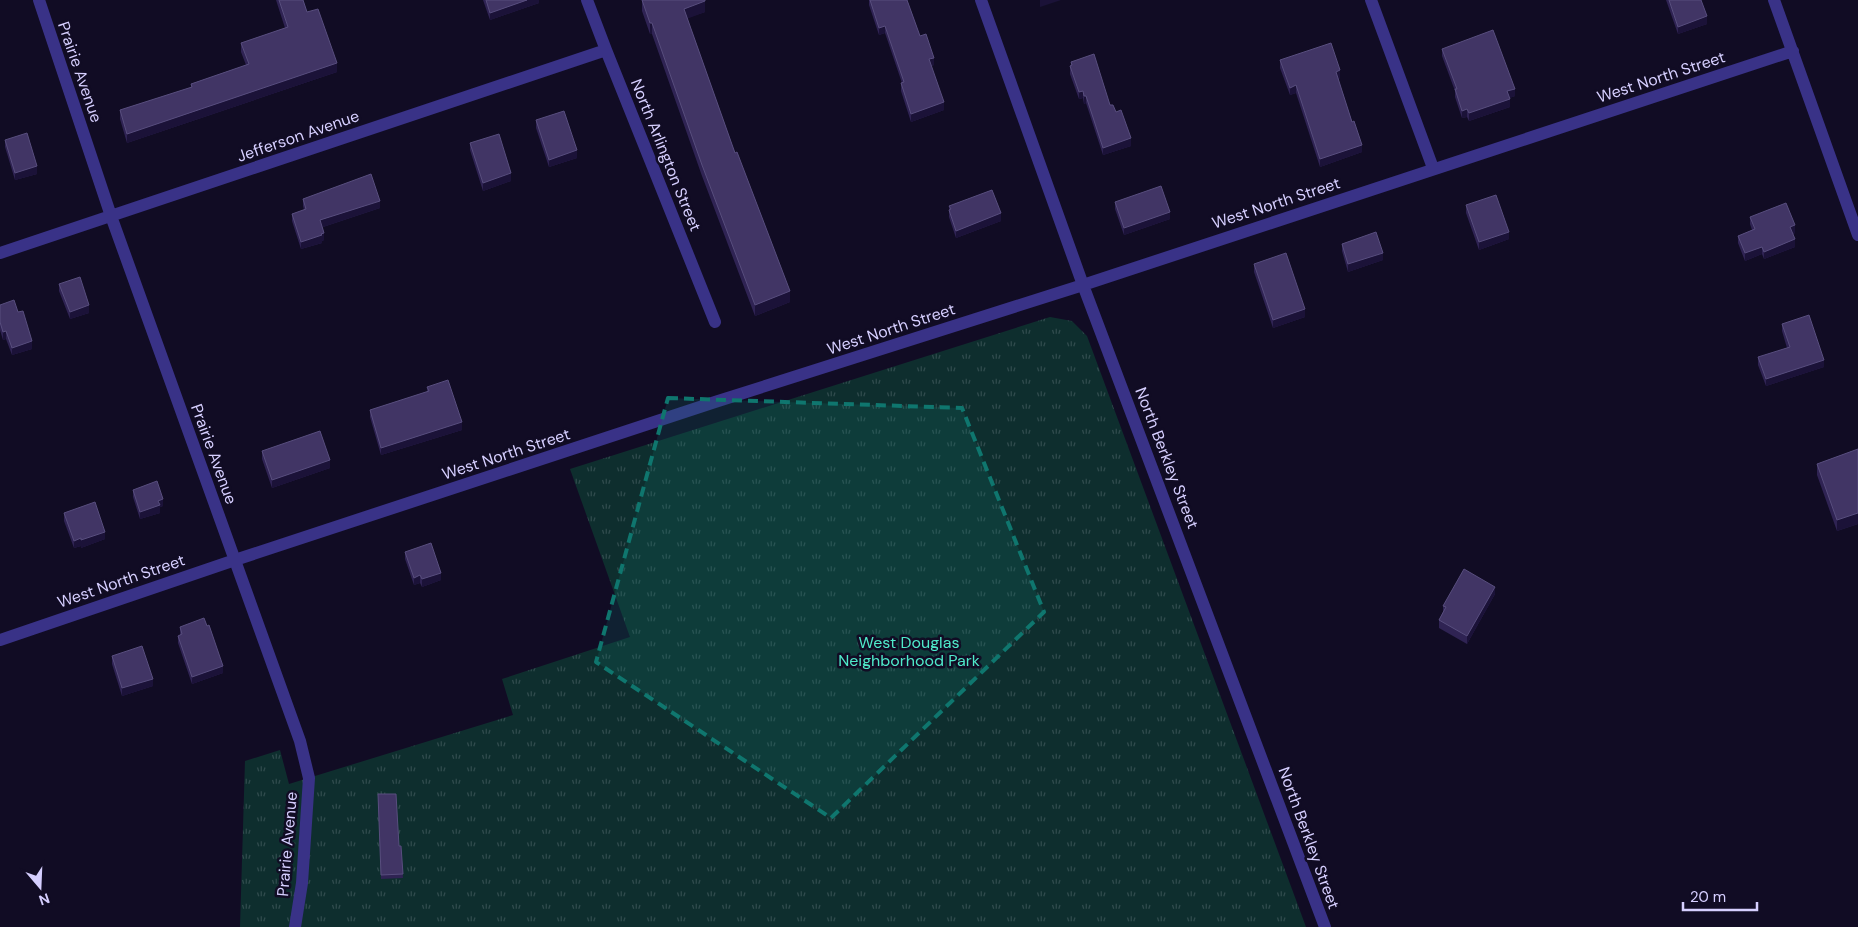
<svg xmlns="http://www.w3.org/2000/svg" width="1858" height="927" font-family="'DM Sans',sans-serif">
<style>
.grass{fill:url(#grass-tufts)}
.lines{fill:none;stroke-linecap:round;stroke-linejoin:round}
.minor{stroke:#393287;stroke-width:12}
.wall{fill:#2f2353}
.shaded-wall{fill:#1b1238}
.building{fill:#413565;stroke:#584e7e}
.marked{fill:#0f766e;fill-opacity:0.2;stroke:#0f766e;stroke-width:4;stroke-dasharray:10 6;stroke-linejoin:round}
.labels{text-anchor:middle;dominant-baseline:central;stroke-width:5;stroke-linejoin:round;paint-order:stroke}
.street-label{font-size:16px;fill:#d6cfff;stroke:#110c24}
.park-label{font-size:16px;fill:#4feaca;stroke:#110c24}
</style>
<defs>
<pattern id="grass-tufts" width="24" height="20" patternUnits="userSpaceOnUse" patternTransform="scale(1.25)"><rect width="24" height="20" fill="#0e2e2e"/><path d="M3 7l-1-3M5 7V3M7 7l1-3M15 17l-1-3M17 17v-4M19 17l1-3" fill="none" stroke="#304b4d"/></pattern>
</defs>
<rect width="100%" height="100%" fill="#110c24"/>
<path class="grass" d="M1050 317 1072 321 1087 336 1306 927H240L245 761 280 750 289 784 513 715 502 679 630 637 570 469Z"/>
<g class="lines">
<path class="minor" d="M39 0 111 216 300 741 309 778 302 883 295 927
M587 0 606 50 715 322
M981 0 1083 285 1325 927
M1371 0 1433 168
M1774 0 1858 235
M0 253 606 50
M0 640 235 560 715 402 1083 285 1793 51"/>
</g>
<path class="wall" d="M276 0H303L307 12 337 72 127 143 120 119V110L191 88V84L246 65 241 52V43L285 28Z
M483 0H539V3L490 20Z
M642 0 705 12 687 18 735 153 790 302 755 316 702 176 652 34H650L642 11Z
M869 0H907L920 36 934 65 931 66 944 110 911 122 901 91V83H902L885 33 879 35 869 5Z
M1666 0H1701L1707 24 1678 34Z
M1442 49 1515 96 1509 98 1510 107 1469 121 1467 117 1462 118 1455 97V91L1442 56Z
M1280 60 1340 78 1338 79 1362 152 1320 167 1296 93 1290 95 1280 68Z
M1071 62 1116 112 1131 146 1103 155 1086 103 1084 104 1083 98 1079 99 1070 74V66H1071Z
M536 120 577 158 549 167 536 128Z
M5 140 37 174 15 180 5 147Z
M470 143 511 181 483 191 470 150Z
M303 199 380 208 323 227 324 240 322 241V243L301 249 292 221V214L304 210 303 206Z
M1115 202 1170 219 1124 235 1115 209Z
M1466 205 1509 239 1479 250 1466 213Z
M949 206 1001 221 956 238 949 217Z
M1750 217 1795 233 1793 234 1795 247 1764 259 1762 254 1745 261 1738 243V236L1752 230 1750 224Z
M1342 244 1383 260 1348 272 1342 251Z
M1254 264 1305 317 1273 328 1254 272Z
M59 284 89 313 70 319 59 291Z
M0 305 18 312 32 349 12 355 6 339 3 340 0 330Z
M1782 324 1824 367 1766 386 1758 365V357L1787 348 1782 331Z
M427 387 462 430 381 455 370 417V410L427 392Z
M1858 449V524L1837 531 1817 475V464Z
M262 451 330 468 272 488 262 459Z
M133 490 163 506 160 507V513L140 519 133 497Z
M64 513 105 539 81 548V546L74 548 64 521Z
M405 552 441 580 422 587 420 583 414 585 405 559Z
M1495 594 1467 644 1439 628V620L1443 612V606Z
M207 626 223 673 192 684 178 643V636L180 635V627Z
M112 656 153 686 122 696 112 664Z
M378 794 399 846H401L403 878 381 879Z"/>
<path class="shaded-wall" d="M527 0H539V3L490 20V13Z
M1040 0H1061L1040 7Z
M705 1V12L684 20V9Z
M1707 16V24L1678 34V27Z
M650 23H652V34H650Z
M885 26V33L879 35V28Z
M934 58V65L929 67V59Z
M337 63V72L127 143V134Z
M1340 70V78L1336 79V72Z
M1296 85V93L1290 95V88Z
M1515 89V96L1507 99V91Z
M1083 91V98L1079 99V92Z
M1084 96H1086V103L1084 104Z
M1510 99V107L1469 121V113Z
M944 102V110L911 122V114Z
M1467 109V117L1462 118V111Z
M1131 138V146L1103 155V148Z
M1362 145V152L1320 167V159Z
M577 150V158L549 167V160Z
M37 166V174L15 180V173Z
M511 173V181L483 191V183Z
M380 201V208L320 228V220Z
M1170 212V219L1124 235V228Z
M1001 213V221L956 238V231Z
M1795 225V233L1790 234V227Z
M1509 232V239L1479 250V242Z
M324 233V240L322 241V243L301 249V242Z
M1795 239V247L1764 259V252Z
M1762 247V254L1745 261V253Z
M1383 253V260L1348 272V264Z
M790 291V302L755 316V305Z
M89 305V313L70 319V312Z
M1305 309V317L1273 328V320Z
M6 331V339L3 340V332Z
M32 341V349L12 355V348Z
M1824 360V367L1766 386V379Z
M462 422V430L381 455V448Z
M330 460V468L272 488V480Z
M163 499V506L160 507V513L140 519V512L158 501Z
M1858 513V524L1837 531V520Z
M105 532V539L81 548V540Z
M81 538V546L74 548V541Z
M441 573V580L422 587V579Z
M420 575V583L414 585V578Z
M1495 587V594L1467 644V636Z
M223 666V673L192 684V677Z
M153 679V686L122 696V688Z"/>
<path class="building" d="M279 0H303L307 12 318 9 337 63 127 134 120 110 192 87 191 84 249 64 241 43 288 27Z
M486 0H527L490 13Z
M642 0H705V1L684 9 735 153 737 152 790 291 755 305 702 165 652 23H650Z
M870 0H907L920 36 926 34 934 58 929 59 944 102 911 114 901 83 904 82 885 26 879 28Z
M1669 0H1701L1707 16 1678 27Z
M1493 30 1515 89 1507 91 1510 99 1469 113 1467 109 1462 111 1455 89H1457L1442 49Z
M1331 43 1340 70 1336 72 1352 122 1354 121 1362 145 1320 159 1296 85 1290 88 1280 60Z
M1094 54 1110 105H1113L1116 112 1121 110 1131 138 1103 148 1086 96H1084L1083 91 1079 92 1070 66 1072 65 1071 62Z
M564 111 577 150 549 160 536 120Z
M27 133 37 166 15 173 5 140Z
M499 134 511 173 483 183 470 143Z
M371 174 380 201 320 220 324 233 321 234 322 235 301 242 292 214 306 209 303 199Z
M1161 186 1170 212 1124 228 1115 202Z
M992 190 1001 213 956 231 949 210 951 209 949 206Z
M1496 195 1509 232 1479 242 1466 205Z
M1786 203 1795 225 1790 227 1795 239 1764 252 1762 247 1745 253 1738 236 1755 229 1750 217Z
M1376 232 1383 253 1348 264 1342 244Z
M1286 253 1305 309 1273 320 1254 264Z
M80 277 89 305 70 312 59 284Z
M14 300 18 312 23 311 32 341 12 348 6 331 3 332 0 322V305Z
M1809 315 1824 360 1766 379 1758 357 1790 347 1782 324Z
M448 380 462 422 381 448 370 410 429 391 427 387Z
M320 431 330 460 272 480 262 451Z
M1858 449V513L1837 520 1817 464Z
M157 481 163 499 158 501 160 505 140 512 133 490Z
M95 502 105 532 81 540V538L74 541 64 513Z
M431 543 441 573 422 579 420 575 414 578 405 552Z
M1464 569 1495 587 1467 636 1439 620 1446 607 1443 606Z
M204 618 207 626 209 625 223 666 192 677 178 636 182 634 180 627Z
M142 646 153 679 122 688 112 656Z
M378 794H396L399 846H401L403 874 381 875Z"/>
<path class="marked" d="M668 398 962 408 1044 612 831 818 596 662Z"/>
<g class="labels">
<g class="street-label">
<text transform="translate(80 72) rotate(71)">Prairie Avenue</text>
<text transform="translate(1661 77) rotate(-18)">West North Street</text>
<text transform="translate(298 136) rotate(-19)">Jefferson Avenue</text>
<text transform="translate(666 155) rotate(68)">North Arlington Street</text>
<text transform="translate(1276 203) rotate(-18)">West North Street</text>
<text transform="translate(891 329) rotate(-18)">West North Street</text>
<text transform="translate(214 454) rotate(70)">Prairie Avenue</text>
<text transform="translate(506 454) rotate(-18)">West North Street</text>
<text transform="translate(1167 458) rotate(69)">North Berkley Street</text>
<text transform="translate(121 581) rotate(-19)">West North Street</text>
<text transform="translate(1309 838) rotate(70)">North Berkley Street</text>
<text transform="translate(287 844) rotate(-85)">Prairie Avenue</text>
</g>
<g class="park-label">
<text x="909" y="642">West Douglas<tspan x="909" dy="18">Neighborhood Park</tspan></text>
</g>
</g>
<g transform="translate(40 887) rotate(161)" stroke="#110c24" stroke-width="4" paint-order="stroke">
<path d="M0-4L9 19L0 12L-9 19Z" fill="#d6cfff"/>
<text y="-8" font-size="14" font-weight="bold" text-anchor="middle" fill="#d6cfff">N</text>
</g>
<path d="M1683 902v8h74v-8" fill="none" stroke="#d6cfff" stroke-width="2.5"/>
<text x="1690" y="902" font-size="15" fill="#d6cfff" stroke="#110c24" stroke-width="4" paint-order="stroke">20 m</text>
</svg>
